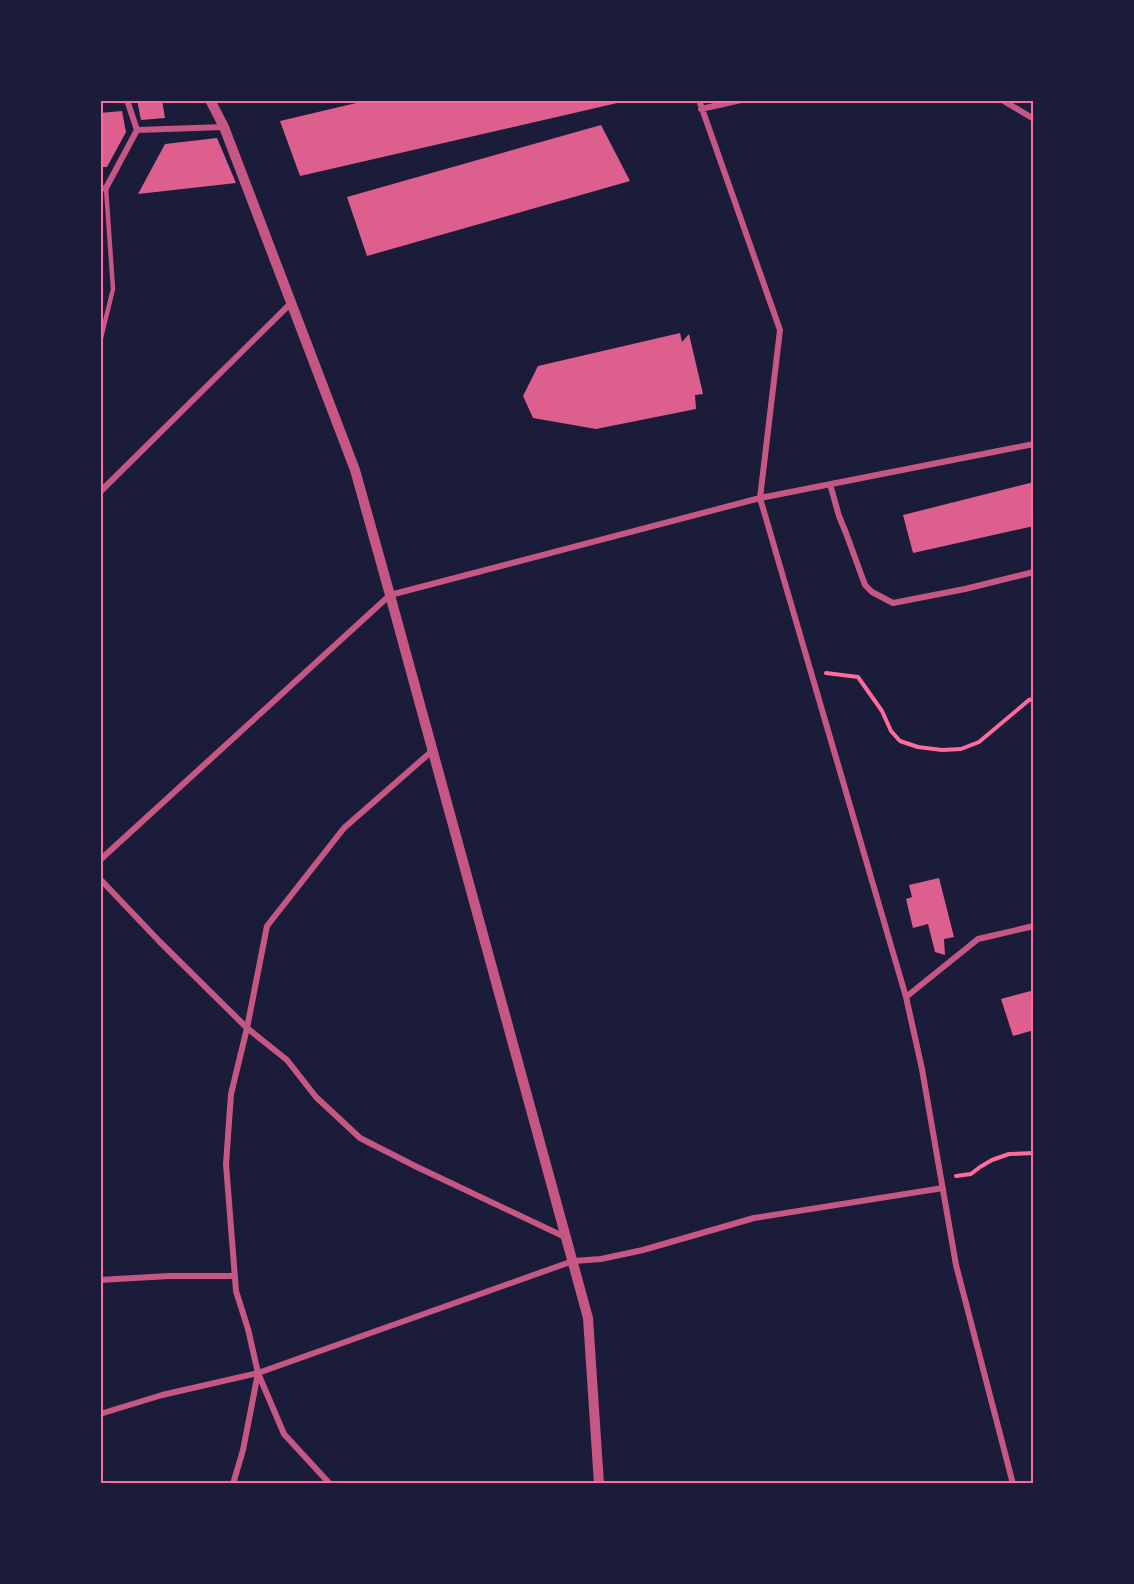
<svg xmlns="http://www.w3.org/2000/svg" width="1134" height="1584" font-family="'Times New Roman',serif">
<style>
.building{fill:#dd5f8e}
.lines{fill:none;stroke-linecap:round;stroke-linejoin:round}
.path{stroke:#ff6b9d;stroke-width:4}
.service{stroke:#c65784;stroke-width:4.5}
.minor{stroke:#c65784;stroke-width:6}
.tertiary{stroke:#c65784;stroke-width:10}
.neatline{fill:none;stroke:#ff6b9d;stroke-width:2}
</style>
<rect width="100%" height="100%" fill="#1b1b3a"/>
<path class="building" d="M137 100H162L165 118 141 120Z
M369 100H626V101L300 176 280 121Z
M122 111 126 132 107 167H100V113Z
M601 125 630 181 367 256 347 197Z
M217 138 236 183 138 194 165 144Z
M680 333 682 342 689 334 703 394 695 395 696 409 596 429 533 418 523 396 538 366Z
M1034 482V526L913 553 903 515Z
M939 878 954 937 944 939 945 955 935 952 928 924 913 928 906 899 912 897 909 885Z
M1034 990V1030L1013 1036 1001 999Z"/>
<g class="lines">
<path class="path" d="M826 673 858 677 882 711 891 731 900 741 918 747 942 750 961 749 979 742 1029 700 1034 699
M956 1176 971 1174 980 1167 992 1160 1009 1154 1034 1153"/>
<path class="service" d="M100 342 113 289 106 188"/>
<path class="minor" d="M127 100 137 130 224 127
M699 100 780 330 760 498 906 997 922 1069 956 1265 1013 1484
M1002 100 1034 119
M701 109 741 100
M100 189 106 188 137 130
M830 484 839 516 846 533 865 585 872 592 893 603 965 589 1034 572
M100 492 291 303
M100 860 390 595 760 498 1034 444
M100 879 160 942 247 1028 287 1060 316 1097 360 1138 417 1167 565 1237
M906 997 978 939 1034 926
M100 1280 169 1276H235
M258 1373 284 1434 330 1484
M100 1414 162 1395 258 1373 573 1261 601 1259 643 1250 754 1218 943 1188
M233 1484 243 1450 258 1373 248 1329 236 1291 226 1164 231 1094 247 1028 267 926 344 828 432 751"/>
<path class="tertiary" d="M210 100 224 127 355 470 390 595 588 1318 599 1484"/>
</g>
<rect width="1134" height="1584" fill="none" stroke="#1b1b3a" stroke-width="204"/>
<rect x="102" y="102" width="930" height="1380" class="neatline"/>
</svg>
